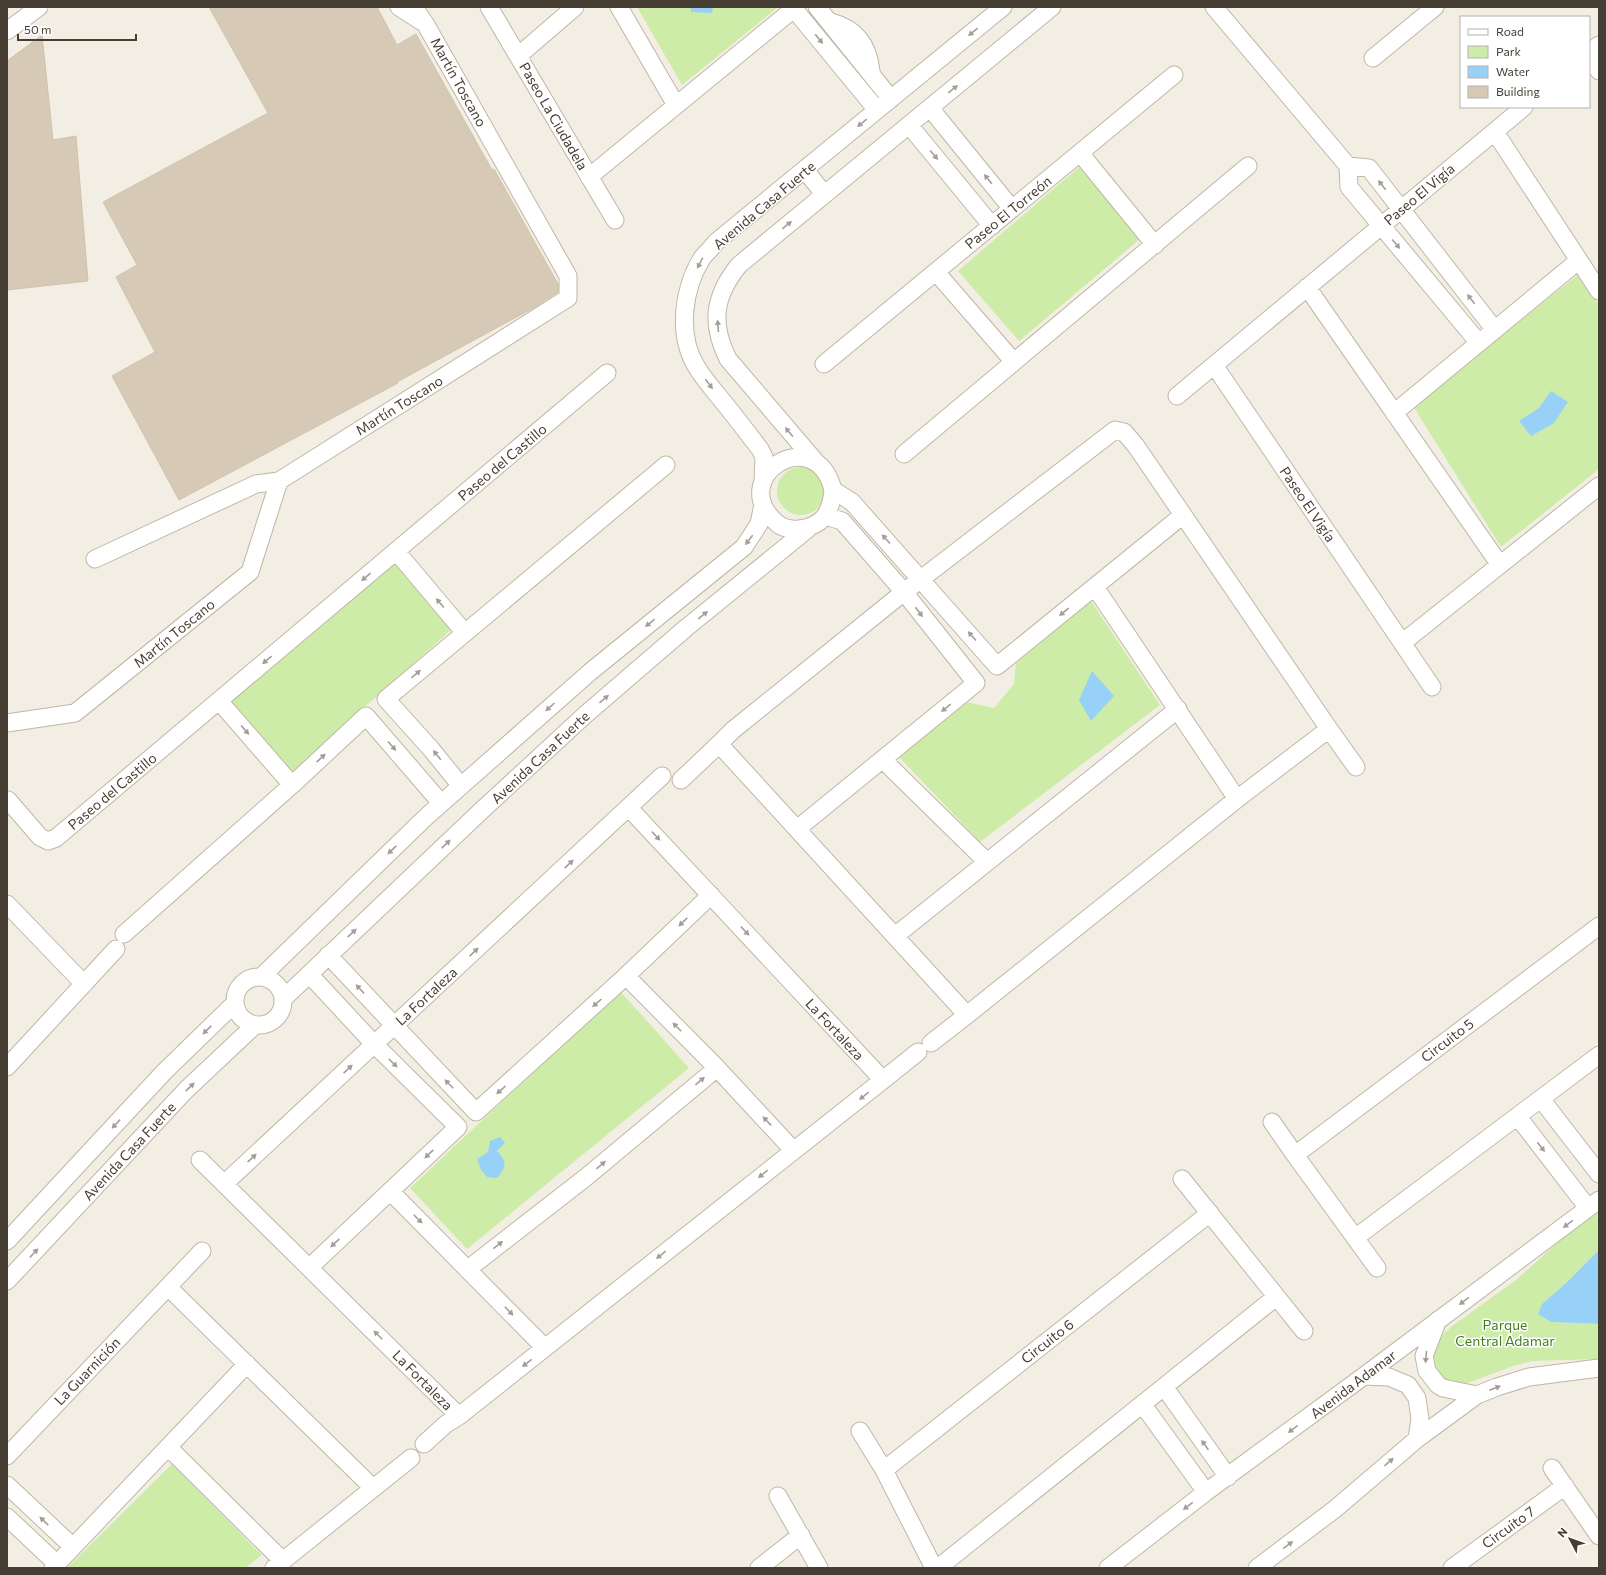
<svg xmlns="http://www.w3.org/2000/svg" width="1606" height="1575" font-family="Commissioner,sans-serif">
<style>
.green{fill:#cdeca7}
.water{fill:#98d1f7}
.building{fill:#d6cab7;stroke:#d1c2aa}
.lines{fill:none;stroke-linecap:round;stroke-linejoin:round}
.minor-casing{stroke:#c0b6a5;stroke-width:19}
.minor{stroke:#fff;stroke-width:17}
.oneway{fill:#a29e99}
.labels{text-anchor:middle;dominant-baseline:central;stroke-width:3;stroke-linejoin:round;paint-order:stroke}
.street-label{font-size:14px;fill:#463e33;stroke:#fff}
.park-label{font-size:14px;fill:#447d20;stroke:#fff}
</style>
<rect width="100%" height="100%" fill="#f3eee3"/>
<path class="green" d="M637 7H778L682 85Z
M1079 167 1140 239 1019 341 958 271Z
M1579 274 1599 305V469L1501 547 1413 406Z
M777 491a24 24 0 1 1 48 0a24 24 0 1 1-48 0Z
M393 560 452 629 292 772 230 699Z
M1091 601 1160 705 980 842 898 756 966 702 994 708 1014 684 1016 663Z
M620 991 689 1068 467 1249 410 1188Z
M1599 1211V1250L1566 1283 1542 1304 1551 1322 1599 1324V1359L1532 1361 1513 1366 1465 1384H1451L1440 1377 1432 1365 1434 1343 1451 1327 1516 1280 1566 1235Z
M172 1464 262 1555 245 1568H67Z"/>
<path class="water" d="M691 7H713L712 13 691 12Z
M1551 391 1568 402 1554 423 1531 436 1519 421 1539 408Z
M1092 671 1114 696 1091 721 1079 700Z
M500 1137 505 1143 497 1151C507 1161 507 1167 497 1178L487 1177 481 1170 477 1159 488 1152 490 1141Z
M1599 1250V1324L1551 1322 1538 1314 1542 1304 1566 1283Z"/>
<path class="building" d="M209 7H377L397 45 416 34 492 170 494 169 558 284V292L535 307 397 382 398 383 179 500 112 376 155 352 116 277 137 265 103 202 268 113Z
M42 35 53 140 76 136 88 281 7 290V61Z"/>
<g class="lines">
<g class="minor-casing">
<path id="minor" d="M399 7 421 21
M489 7 615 220
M619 7 676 105
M817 7 891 99
M1214 7 1348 166 1349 187 1479 343
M794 9 877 110
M831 22C856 29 868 44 871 71
M7 31 39 7
M1589 53 1599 45
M518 56 575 7
M1589 56 1599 71
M1373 58 1435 7
M930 108 1012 209
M909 125 992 226
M1495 132 1599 291
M1080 153 1155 245
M1348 166 1369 168 1495 330
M805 170 824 194
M589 177 796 7
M936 272 1014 362
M1307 287 1500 565
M824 364 1174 75
M1214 365 1432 687
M1177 396 1524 107
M1394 413 1578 261
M1115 430 1124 432 1136 446 1329 729 1237 799 967 1015 719 744 733 730 904 592Z
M904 454 1248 166
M815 461 728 359C710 323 714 296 739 265L1052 7
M763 482 764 457 760 449C747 432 734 415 720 398 712 388 703 378 696 366 677 334 683 289 702 258 706 253 712 248 716 242L1003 7
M833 490C831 513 823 526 799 529 792 530 783 528 778 524 723 479 815 419 833 490L852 502 997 666 1183 515
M396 551 465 633
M95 559 256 484 279 481
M1095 587 1237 799
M1402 643 1599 486
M219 701 292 785
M7 723 75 713 250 572 279 481 568 298V276L426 25 414 7
M1329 729 1356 767
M883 760 987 862
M681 780 719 744
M461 786 431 749 386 699 666 465
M8 800 40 837 48 841 56 838 607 373
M797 829 976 683 904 592 842 521 825 516
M7 904 84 984
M124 934 292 785 366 716 441 803
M895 936 1178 709
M328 955 476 1112 626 976 711 895
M309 974 374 1044 458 1127 309 1268
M626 976 717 1068 793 1150
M235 1001a24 24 0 1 1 48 0a24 24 0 1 1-48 0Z
M261 977 426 817 590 672 744 547 759 524 763 504
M283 999 481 811 585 715 686 628 809 528
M931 1043 967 1015
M7 1067 116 949
M883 1080 918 1052
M1541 1099 1599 1174
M1518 1117 1588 1208
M1272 1122 1295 1155 1599 926
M1295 1155 1377 1268
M200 1160 459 1416 883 1080 629 808
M1182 1179 1304 1331
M224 1184 662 776
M390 1191 545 1348
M1355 1238 1599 1055
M7 1241 164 1072 235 1003
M468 1269 585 1178 717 1068
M7 1281 186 1090 254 1026
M168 1287 373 1488
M1438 1320 1424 1356 1427 1371 1438 1385 1443 1388 1477 1395
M1364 1376 1389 1377 1408 1385 1417 1398 1420 1419 1417 1439
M1165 1388 1228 1477
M1143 1405 1206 1492
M860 1431 884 1470 934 1568
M424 1444 446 1424 459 1416
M168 1447 283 1561
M7 1456 202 1251
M1552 1468 1599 1536
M884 1470 1210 1213
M7 1485 73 1547
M778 1496 819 1568
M7 1517 57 1564
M53 1568 247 1364
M274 1568 411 1458
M759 1568 801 1535
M938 1568 1276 1297
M1108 1568 1206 1492 1364 1376 1599 1200
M1257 1568 1335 1509 1417 1439 1477 1395 1497 1387 1529 1377 1599 1368
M1452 1568 1565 1486"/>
</g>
<use href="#minor" class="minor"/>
</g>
<defs><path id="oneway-solid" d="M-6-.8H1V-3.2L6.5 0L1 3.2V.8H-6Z"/></defs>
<g class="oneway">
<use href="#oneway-solid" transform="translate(973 32) rotate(141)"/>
<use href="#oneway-solid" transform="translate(819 39) rotate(51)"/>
<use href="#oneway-solid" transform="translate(953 89) rotate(-39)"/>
<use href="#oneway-solid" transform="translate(862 123) rotate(141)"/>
<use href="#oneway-solid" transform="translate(934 155) rotate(50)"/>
<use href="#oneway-solid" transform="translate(988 179) rotate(-129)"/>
<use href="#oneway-solid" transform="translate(1382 185) rotate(-128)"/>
<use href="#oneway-solid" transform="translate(787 225) rotate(-39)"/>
<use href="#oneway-solid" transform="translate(1396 244) rotate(50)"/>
<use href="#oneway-solid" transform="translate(700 263) rotate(118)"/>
<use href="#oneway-solid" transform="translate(1471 299) rotate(-128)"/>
<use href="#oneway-solid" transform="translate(718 326) rotate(-94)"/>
<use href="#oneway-solid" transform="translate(709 384) rotate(53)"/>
<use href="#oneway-solid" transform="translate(789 432) rotate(-130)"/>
<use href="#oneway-solid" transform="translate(886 539) rotate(-132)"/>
<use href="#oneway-solid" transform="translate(749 540) rotate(127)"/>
<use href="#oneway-solid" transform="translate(366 577) rotate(140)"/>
<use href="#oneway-solid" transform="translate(440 603) rotate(-130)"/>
<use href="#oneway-solid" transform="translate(919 612) rotate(53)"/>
<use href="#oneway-solid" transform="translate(1064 612) rotate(141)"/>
<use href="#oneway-solid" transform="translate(703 615) rotate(-39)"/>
<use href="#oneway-solid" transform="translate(650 623) rotate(141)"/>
<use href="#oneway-solid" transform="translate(972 636) rotate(-131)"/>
<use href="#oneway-solid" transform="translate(267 660) rotate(140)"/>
<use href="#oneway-solid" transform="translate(416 674) rotate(-40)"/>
<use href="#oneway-solid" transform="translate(604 699) rotate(-40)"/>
<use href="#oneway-solid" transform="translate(550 707) rotate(138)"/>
<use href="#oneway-solid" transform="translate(946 708) rotate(141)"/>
<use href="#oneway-solid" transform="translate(245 730) rotate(49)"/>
<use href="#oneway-solid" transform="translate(392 746) rotate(49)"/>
<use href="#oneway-solid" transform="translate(437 755) rotate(-129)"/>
<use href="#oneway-solid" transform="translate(321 758) rotate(-43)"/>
<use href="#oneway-solid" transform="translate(656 836) rotate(47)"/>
<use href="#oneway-solid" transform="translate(446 844) rotate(-43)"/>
<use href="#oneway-solid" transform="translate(392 850) rotate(136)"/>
<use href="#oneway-solid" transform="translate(569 864) rotate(-43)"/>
<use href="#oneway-solid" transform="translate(683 922) rotate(136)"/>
<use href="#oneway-solid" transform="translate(745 931) rotate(47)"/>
<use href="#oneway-solid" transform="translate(352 933) rotate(-43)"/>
<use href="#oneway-solid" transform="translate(474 952) rotate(-43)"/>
<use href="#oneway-solid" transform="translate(360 989) rotate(-133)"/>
<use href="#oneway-solid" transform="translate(597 1003) rotate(138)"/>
<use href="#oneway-solid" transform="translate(677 1027) rotate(-135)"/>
<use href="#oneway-solid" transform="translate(207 1030) rotate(136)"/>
<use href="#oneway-solid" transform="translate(393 1063) rotate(45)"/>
<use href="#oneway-solid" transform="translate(348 1069) rotate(-43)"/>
<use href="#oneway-solid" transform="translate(700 1081) rotate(-40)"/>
<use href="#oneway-solid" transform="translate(449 1084) rotate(-134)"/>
<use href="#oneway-solid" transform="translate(190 1087) rotate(-44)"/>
<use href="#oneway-solid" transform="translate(501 1090) rotate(138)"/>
<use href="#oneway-solid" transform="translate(864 1096) rotate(141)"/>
<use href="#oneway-solid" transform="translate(767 1121) rotate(-133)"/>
<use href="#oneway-solid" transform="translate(116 1124) rotate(133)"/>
<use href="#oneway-solid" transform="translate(1541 1147) rotate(52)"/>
<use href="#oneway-solid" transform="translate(429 1154) rotate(136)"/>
<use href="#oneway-solid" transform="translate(252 1158) rotate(-43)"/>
<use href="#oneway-solid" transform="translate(601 1165) rotate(-40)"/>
<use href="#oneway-solid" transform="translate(763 1174) rotate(141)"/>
<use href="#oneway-solid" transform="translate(418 1219) rotate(45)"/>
<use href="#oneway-solid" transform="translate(1568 1224) rotate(143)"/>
<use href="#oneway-solid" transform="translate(335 1243) rotate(137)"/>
<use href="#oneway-solid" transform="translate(498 1245) rotate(-38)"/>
<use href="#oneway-solid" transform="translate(34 1253) rotate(-47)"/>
<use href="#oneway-solid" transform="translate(661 1255) rotate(141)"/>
<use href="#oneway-solid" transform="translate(1464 1301) rotate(143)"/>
<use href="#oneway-solid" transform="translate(509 1311) rotate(46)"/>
<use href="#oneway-solid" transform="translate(378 1335) rotate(-135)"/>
<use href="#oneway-solid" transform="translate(1426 1357) rotate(95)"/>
<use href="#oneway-solid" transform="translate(527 1363) rotate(142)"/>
<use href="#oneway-solid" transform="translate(1495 1388) rotate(-21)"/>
<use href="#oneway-solid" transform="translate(1293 1429) rotate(143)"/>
<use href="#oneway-solid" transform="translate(1205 1445) rotate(-125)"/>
<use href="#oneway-solid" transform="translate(1389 1462) rotate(-41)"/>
<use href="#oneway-solid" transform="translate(1188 1506) rotate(142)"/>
<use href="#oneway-solid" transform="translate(44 1521) rotate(-136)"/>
<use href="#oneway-solid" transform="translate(1288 1545) rotate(-37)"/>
</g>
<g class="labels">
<g class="street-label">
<text transform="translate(459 82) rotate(61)">Martín Toscano</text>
<text transform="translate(554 116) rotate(60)">Paseo La Ciudadela</text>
<text transform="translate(1419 194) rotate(-40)">Paseo El Vigía</text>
<text transform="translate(764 205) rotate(-40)">Avenida Casa Fuerte</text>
<text transform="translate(1008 212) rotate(-39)">Paseo El Torreón</text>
<text transform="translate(399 405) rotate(-32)">Martín Toscano</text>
<text transform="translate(502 462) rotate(-40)">Paseo del Castillo</text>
<text transform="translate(1308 504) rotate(56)">Paseo El Vigía</text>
<text transform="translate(174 633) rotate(-39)">Martín Toscano</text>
<text transform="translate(540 757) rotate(-43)">Avenida Casa Fuerte</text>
<text transform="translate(112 791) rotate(-40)">Paseo del Castillo</text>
<text transform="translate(426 996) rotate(-43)">La Fortaleza</text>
<text transform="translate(835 1029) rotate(47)">La Fortaleza</text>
<text transform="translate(1447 1040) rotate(-37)">Circuito 5</text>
<text transform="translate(129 1151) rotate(-47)">Avenida Casa Fuerte</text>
<text transform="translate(1047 1341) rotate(-38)">Circuito 6</text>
<text transform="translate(87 1371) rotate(-46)">La Guarnición</text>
<text transform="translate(423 1380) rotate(45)">La Fortaleza</text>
<text transform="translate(1353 1384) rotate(-37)">Avenida Adamar</text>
<text transform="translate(1508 1527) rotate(-36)">Circuito 7</text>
</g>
<g class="park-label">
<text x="1505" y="1324">Parque<tspan x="1505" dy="16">Central Adamar</tspan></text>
</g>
</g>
<rect width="1606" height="1575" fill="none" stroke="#463e33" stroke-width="16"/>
<rect x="1460" y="16" width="130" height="92" fill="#ffffff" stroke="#b5b2ad"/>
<rect x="1468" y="29" width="20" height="6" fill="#ffffff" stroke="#b5b2ad"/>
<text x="1496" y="36" font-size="12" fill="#463e33">Road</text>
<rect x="1468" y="46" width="20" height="12" fill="#cdeca7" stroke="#b5b2ad"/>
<text x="1496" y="56" font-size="12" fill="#463e33">Park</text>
<rect x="1468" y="66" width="20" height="12" fill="#98d1f7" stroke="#b5b2ad"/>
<text x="1496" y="76" font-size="12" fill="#463e33">Water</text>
<rect x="1468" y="86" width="20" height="12" fill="#d6cab7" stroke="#b5b2ad"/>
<text x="1496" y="96" font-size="12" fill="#463e33">Building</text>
<g transform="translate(1570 1539) rotate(311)" stroke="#ffffff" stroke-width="3" paint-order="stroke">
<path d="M0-3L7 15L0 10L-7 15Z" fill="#463e33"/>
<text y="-6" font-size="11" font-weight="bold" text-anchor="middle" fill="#463e33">N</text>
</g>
<path d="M18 34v6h118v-6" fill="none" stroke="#463e33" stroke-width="2"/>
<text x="24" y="34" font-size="12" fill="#463e33" stroke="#ffffff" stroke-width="3" paint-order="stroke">50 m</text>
</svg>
